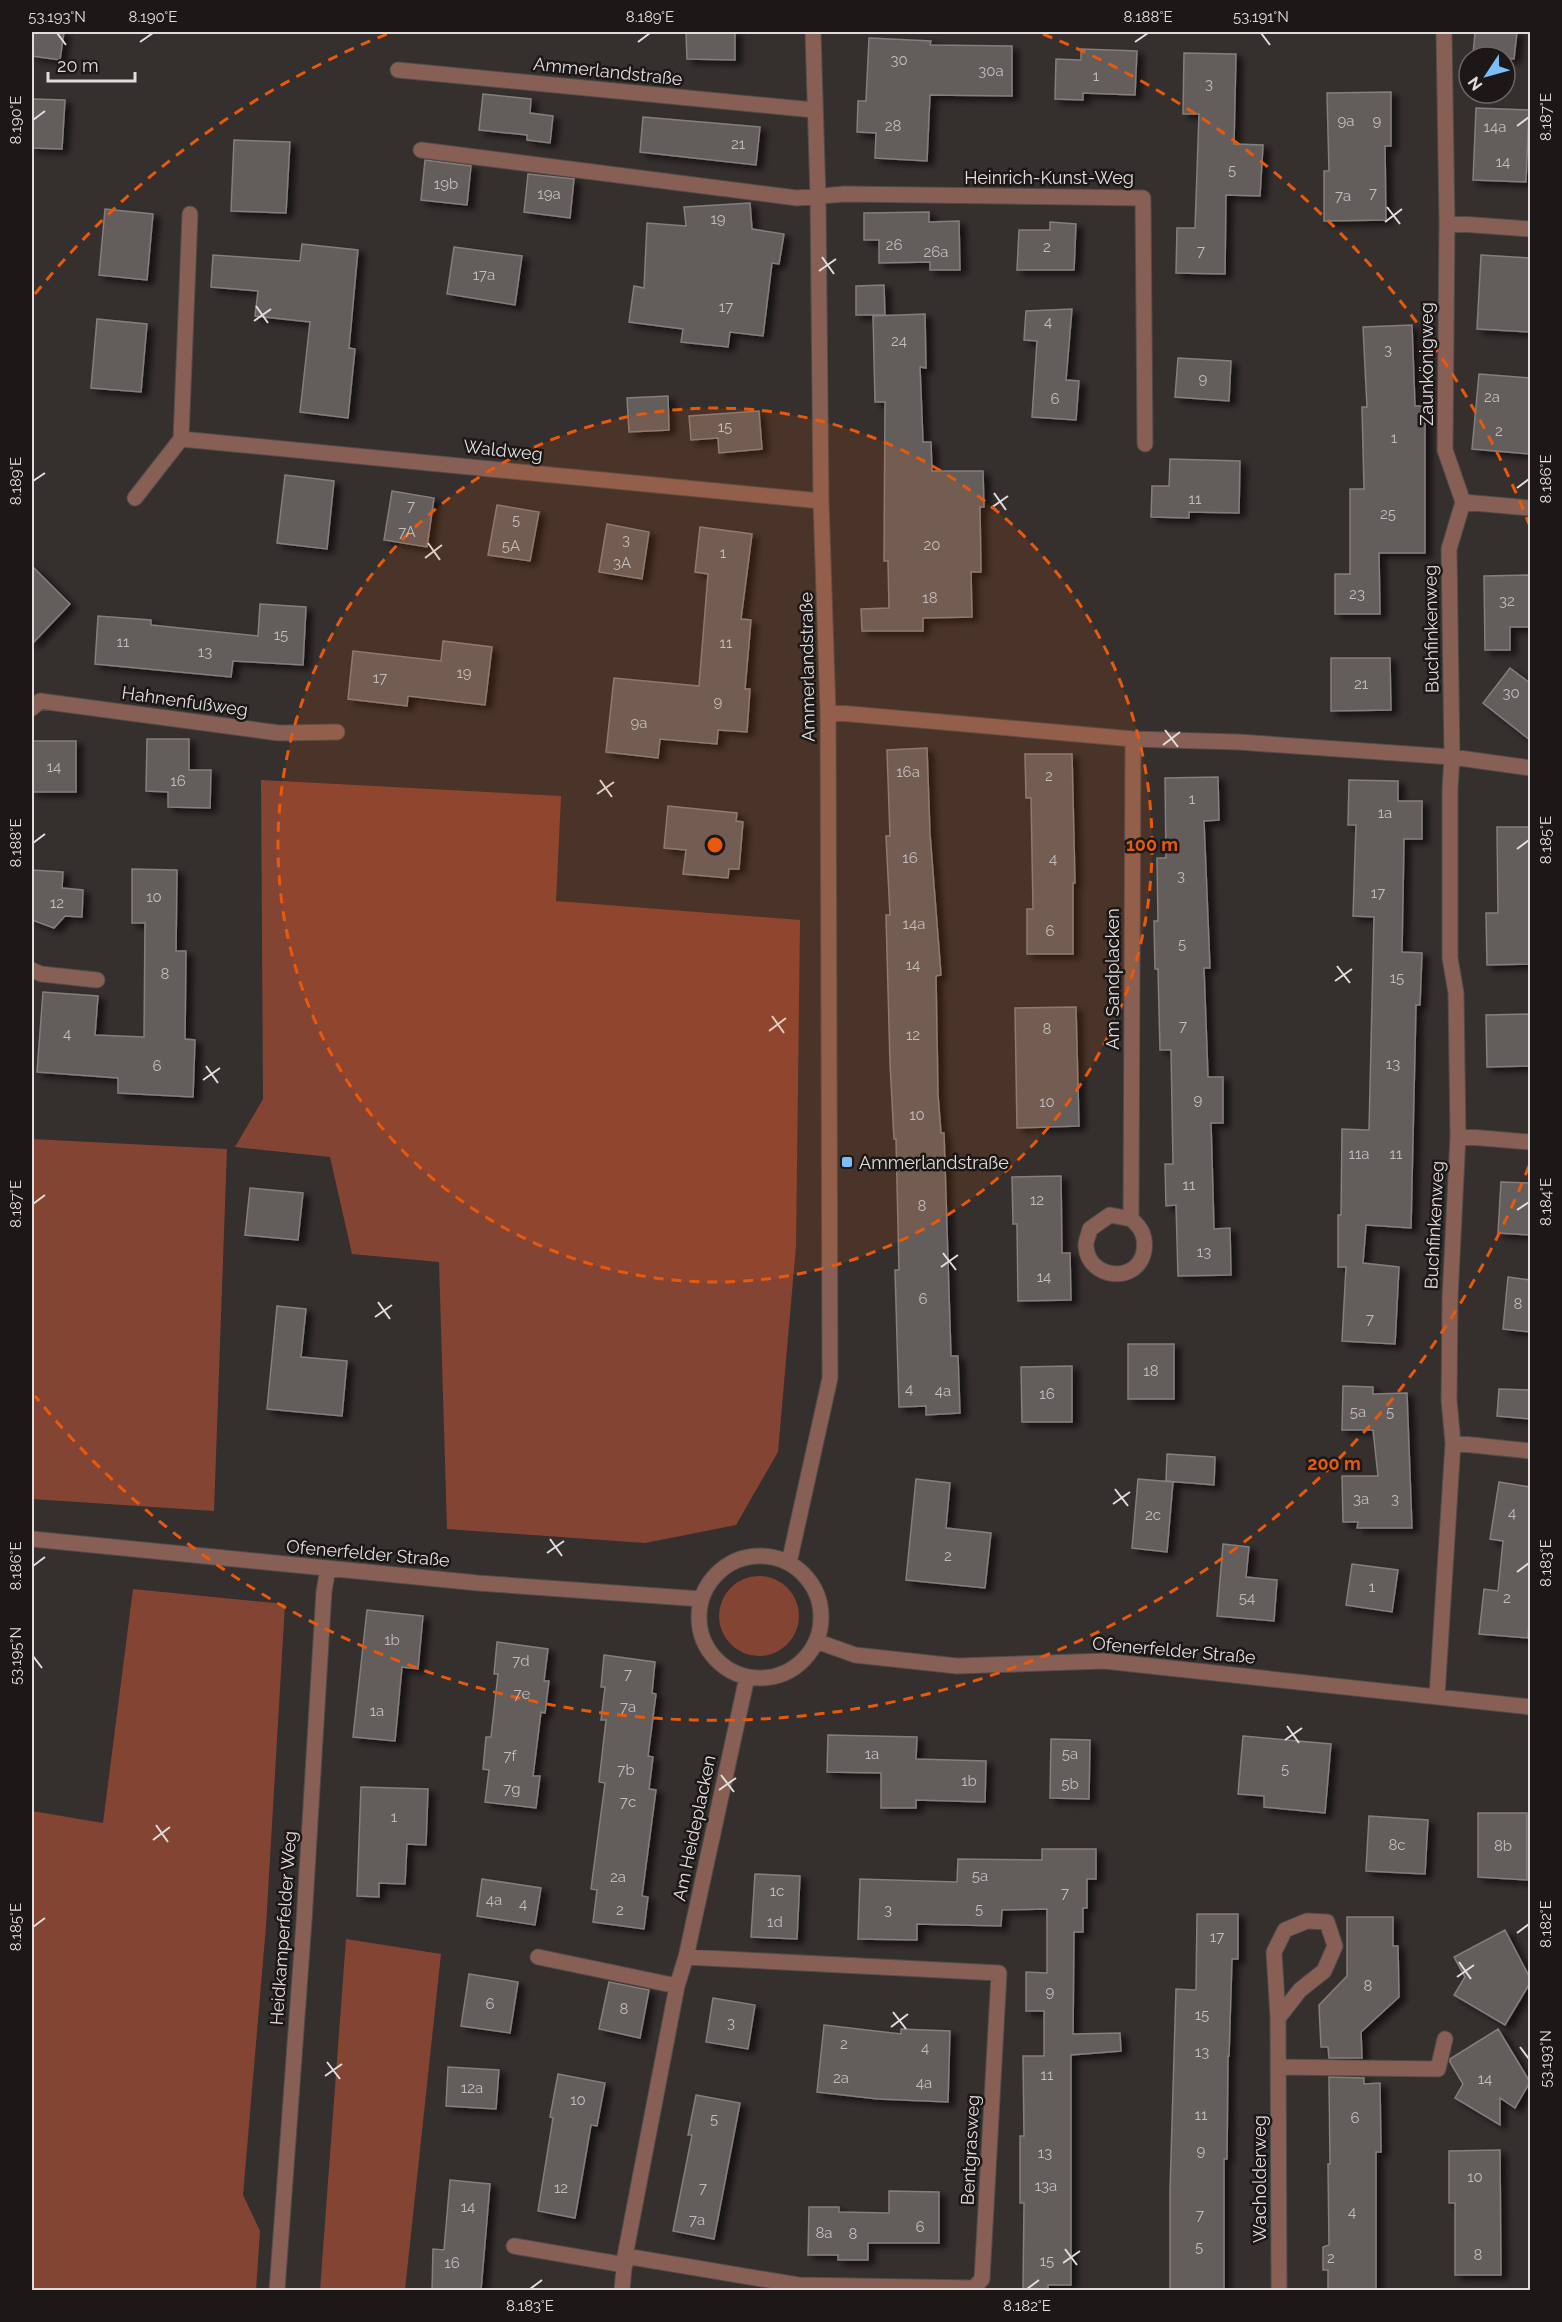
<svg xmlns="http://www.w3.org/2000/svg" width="1562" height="2322" font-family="Raleway,sans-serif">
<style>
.green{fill:#844434}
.building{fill:#635d5b;stroke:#847e7c;stroke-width:1.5;filter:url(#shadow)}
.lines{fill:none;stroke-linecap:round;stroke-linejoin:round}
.minor-casing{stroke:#514b4a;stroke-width:17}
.minor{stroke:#885f54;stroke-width:15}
.ticks{fill:none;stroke:#e1dddc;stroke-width:2}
.ring{fill:none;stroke:#e8590c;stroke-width:3;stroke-dasharray:10 8}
.poi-dot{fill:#7bbef8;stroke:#1b1817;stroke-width:2}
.labels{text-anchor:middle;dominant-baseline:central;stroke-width:5;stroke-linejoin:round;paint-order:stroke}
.number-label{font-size:15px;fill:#c2bdbc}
.street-label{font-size:18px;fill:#e1dddc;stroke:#1b1817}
.poi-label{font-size:18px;fill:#e1dddc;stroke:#1b1817;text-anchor:start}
.centre{fill:#e8590c;stroke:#1b1817;stroke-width:3}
.ring-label{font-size:18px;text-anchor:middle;font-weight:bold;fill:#e8590c;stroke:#1b1817;stroke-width:5;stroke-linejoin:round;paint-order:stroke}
.neatline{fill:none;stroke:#e1dddc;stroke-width:2}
.ticks-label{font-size:15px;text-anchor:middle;fill:#e1dddc}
</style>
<defs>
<filter id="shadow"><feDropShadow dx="6" dy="4" stdDeviation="3" flood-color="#0009"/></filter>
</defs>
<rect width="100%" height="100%" fill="#352f2e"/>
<path class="green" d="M261 780 561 796 556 901 800 920 796 1246 778 1452 736 1525 645 1543 447 1529 439 1262 352 1254 330 1157 235 1147 263 1099Z
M32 1139 227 1149 214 1511 32 1499Z
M719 1616a40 40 0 1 1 80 0a40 40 0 1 1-80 0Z
M133 1589 285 1604 266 1926 243 2195 260 2231 256 2290H32V1811L103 1823Z
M346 1939 441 1954 405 2290H320Z"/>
<path class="building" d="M32 32H64L60 60 32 56Z
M686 32H735V60L687 59Z
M1475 32H1517L1514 59 1473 55Z
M869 38 931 41 930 45 1012 46V96L930 95 927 161 875 158 876 133 857 132 858 101H866Z
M1081 49 1137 51 1135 95 1083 93V100L1055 99 1056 59 1081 60Z
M1184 53 1236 54 1234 144 1263 145 1260 196 1226 195 1225 274 1176 273 1177 228H1195L1199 114H1183Z
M1391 92V146H1385L1386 220 1324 221V171H1329L1327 93Z
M483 94 531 99 530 113 553 116 550 143 527 140V135L479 130Z
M32 99 65 100 62 149 32 148Z
M1476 108 1529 110 1526 182 1473 180Z
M643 117 760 127 756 165 640 152Z
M234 140 290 142 286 213 231 211Z
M425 160 471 166 467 205 421 200Z
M528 174 574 179 570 218 524 212Z
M750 203 752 229 784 234 779 264 772 263 763 336 730 332 728 347 681 342 683 329 629 322 634 286 644 288 647 223 686 226 684 207Z
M105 209 153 214 147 280 99 275Z
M929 212V222L959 221 960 270H930V262L879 263V240H864V213Z
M1050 222 1076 224 1074 270H1017L1019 230H1050Z
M302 244 358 250 349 348 355 349 348 418 300 412 310 322 255 316 258 291 211 287 213 255 300 261Z
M454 247 522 256 515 305 447 294Z
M1481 255 1530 258 1529 332 1477 329Z
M884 285 885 315H856V286Z
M1072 309 1066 380 1079 381 1076 420 1032 417 1037 341 1024 340 1026 311Z
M925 314 926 368 920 367 923 442H931L932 471H983L984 507H980L981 572H971L972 617 923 618V631H862L861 609 889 608 888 561H884L885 402H875L873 316Z
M97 319 147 324 141 392 91 388Z
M1412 325 1415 406H1425V553H1379L1380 614H1335V574H1350V489H1364L1362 407H1367L1363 327Z
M1178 358 1231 361 1229 401 1175 397Z
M1479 374 1530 378V454L1472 449Z
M668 396 669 430 629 432 627 398Z
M759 411 762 449 719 453 718 438 691 440 689 416Z
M1170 459 1240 461 1239 513 1189 512V518L1151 517 1152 486H1169Z
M285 475 334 481 327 549 277 543Z
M392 491 434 498 427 547 384 540Z
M497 505 539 512 530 561 488 555Z
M607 524 649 532 642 579 599 572Z
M700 527 752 534 741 619 751 620 745 689H750L747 732 718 730 717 744 660 739 658 758 606 752 614 678 699 686 708 574 695 572Z
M32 566 70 604 32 644Z
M1530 575V627H1510V650H1485L1484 576Z
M260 604 306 607 303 665 233 661 231 677 95 664 98 616 151 620V625L258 636Z
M443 641 492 647 485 705 408 696 407 706 348 699 353 651 441 661Z
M1331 658H1390L1391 710 1331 711Z
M1510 668 1530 683V740L1483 703Z
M147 739H189V770H211L210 808 168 807V792L146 791Z
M32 741H76V792H32Z
M927 748 930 834 941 975 936 976 938 1095 941 1133H944L951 1356H958L960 1413 926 1415V1406L899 1407 895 1270H899L896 1139H894L890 1063 886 915H890L886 836H890L887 750Z
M1025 754H1072L1075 883H1073V954H1027V909H1033L1031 798H1026Z
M1218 777 1219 820 1204 821 1210 968H1204L1208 1077H1223V1123H1211L1214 1229 1230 1228 1231 1275 1178 1276 1176 1205 1166 1206 1165 1164H1173L1171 1050H1160L1158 969H1155L1154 921H1158L1157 858H1166L1165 778Z
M1349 780 1398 781V801H1422V839H1404L1402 952 1422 953 1420 1005H1416L1411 1228 1366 1225 1363 1263 1399 1267 1395 1344 1342 1341 1346 1267H1338V1215H1341L1342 1129 1369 1130 1374 917 1353 916 1356 825H1348Z
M668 806 737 813 736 821 743 822 739 869H729L728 878 683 874 686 850 664 848Z
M1497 827H1530V878H1529L1530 964 1487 965 1486 913H1498Z
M132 869 177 870 176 951H186L185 1039 195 1040 193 1097 118 1093V1078L37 1072 43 992 98 996 95 1035 144 1037 145 923H132Z
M32 870 63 872 62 888 83 890 82 917 65 916 54 928 32 920Z
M1076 1007 1079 1126 1017 1128 1015 1008Z
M1530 1014V1066L1487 1067 1486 1015Z
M1061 1176 1062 1253H1070L1071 1300 1018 1301 1017 1224H1013L1012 1177Z
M1501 1182 1530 1183V1235L1498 1233Z
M250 1188 303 1193 298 1240 245 1235Z
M1508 1277 1530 1280V1332L1503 1329Z
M277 1306 306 1309 301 1357 347 1361 342 1416 267 1409Z
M1128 1344H1174V1399H1128Z
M1072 1366V1422H1022L1021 1367Z
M1343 1386 1373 1387V1394L1407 1393 1412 1528H1357L1358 1522H1343L1342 1476H1378L1373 1430H1342Z
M1499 1389 1530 1390V1419L1497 1416Z
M1167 1454 1215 1457 1214 1485 1166 1481Z
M916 1479 950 1483 946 1528 991 1533 985 1588 906 1580Z
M1138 1479 1173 1482 1167 1552 1132 1548Z
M1499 1482 1530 1487V1604L1528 1638 1479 1634 1484 1589 1498 1591 1503 1541 1490 1539Z
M1223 1544 1249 1547 1246 1577 1277 1580 1274 1621 1217 1616Z
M1352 1564 1398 1570 1392 1612 1346 1605Z
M367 1610 423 1616 418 1669 402 1667 395 1741 353 1737Z
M497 1642 548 1649 544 1681H549L545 1713 541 1712 533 1776H540L536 1808 485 1802 489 1770 483 1769 486 1737H491L498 1674H494Z
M604 1655 655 1662 652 1693 656 1694 648 1756 653 1757 649 1789 656 1790 642 1896 648 1897 644 1929 593 1922 597 1890 591 1889 605 1783 599 1782 606 1720H601L605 1687H601Z
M828 1735 917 1737 916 1759 986 1761 985 1802 916 1800V1808H881V1773L827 1772Z
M1243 1736 1331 1744 1325 1813 1264 1807V1796L1238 1794Z
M1051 1739 1090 1740 1089 1799 1050 1798Z
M361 1787 428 1789 426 1845 407 1844 405 1884 379 1883V1897L357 1896Z
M1478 1813H1527V1880L1478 1877Z
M1369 1816 1428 1820 1425 1874 1366 1871Z
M1042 1849H1096V1879H1087V1908H1083V1932H1074L1073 2034 1120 2033 1121 2051 1071 2055V2285H1048V2290H1023L1024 2203H1020V2136H1024L1023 2056H1044V2011H1026V1972L1047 1973V1909L1002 1910 1001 1926 917 1924V1940L858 1939 860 1879 957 1882 958 1859 1042 1860Z
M755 1874 800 1876 797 1939 751 1937Z
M482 1879 541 1888 535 1925 477 1916Z
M1197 1914H1238V1959H1232L1229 2056H1228L1227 2159H1224V2290H1170V2191L1176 1989 1196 1990Z
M1347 1917H1393V1946H1398L1399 1997 1361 2032 1362 2058H1329L1328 2047H1321L1319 2005 1347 1976Z
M1505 1930 1530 1978V1983L1505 2025 1454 1995 1465 1977 1454 1957Z
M469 1974 518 1982 510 2033 461 2026Z
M609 1982 649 1990 640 2038 599 2029Z
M713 1998 755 2005 748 2049 706 2042Z
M824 2025 901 2034V2029L950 2031 948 2102 878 2099 817 2092Z
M1498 2029 1530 2082 1515 2108 1500 2098V2125L1455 2098 1463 2084 1450 2062V2059Z
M448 2067 499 2070 496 2109 446 2106Z
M558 2074 605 2083 597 2126 591 2125 575 2218 538 2211 553 2118 550 2117Z
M1329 2077 1364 2078V2084L1380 2083 1381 2152H1376V2290H1328V2270H1323V2247L1329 2245 1328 2164H1330Z
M696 2095 740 2103 714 2239 673 2231 692 2135H688Z
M1500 2150 1501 2275H1455V2203H1449V2151Z
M450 2180 490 2184 481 2290H432L433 2249 444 2250Z
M889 2191 939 2192V2243H868V2260H838V2255H808L809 2207H839V2212L889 2213Z"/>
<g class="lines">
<g class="minor-casing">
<path id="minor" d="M1444 32 1447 223 1445 450 1463 502
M398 70 814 110
M421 150 797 198 845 194 1143 198 1145 444
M1447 223 1530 229
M181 439 190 214
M135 498 181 439 821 501
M1463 502 1530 508
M32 708 40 701 279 733 337 732
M828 712 1133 739 1238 742 1452 757 1530 768
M32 970 41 974 97 980
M1458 1136 1530 1142
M1131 1219 1110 1215 1090 1229C1089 1234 1085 1242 1086 1247 1089 1280 1138 1284 1144 1251 1146 1237 1142 1228 1131 1219L1133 739
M1453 1443 1530 1451
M32 1539 478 1583 701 1599
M699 1617a61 61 0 1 1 122 0a61 61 0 1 1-122 0Z
M789 1563 830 1378 828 712 821 501 818 197 813 32
M816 1641 855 1655 957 1666 1104 1661 1530 1707
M1437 1696 1453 1443 1449 1400 1450 1298 1458 1136 1456 993 1450 958V789L1452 757 1449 549 1463 502
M538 1957 677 1986
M1278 2018 1300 1990 1324 1971 1335 1946 1327 1922 1307 1921 1285 1930 1274 1952 1278 2018 1279 2290
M1278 2067 1438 2069 1445 2039
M514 2246 625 2265
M625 2256 798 2285 974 2288 982 2279 999 1973 686 1957
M277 2290 304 1921 324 1591 328 1569
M622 2290 625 2256 677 1986 686 1957 747 1677"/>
</g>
<use href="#minor" class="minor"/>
</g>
<path class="ticks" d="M57 33 66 45M1261 33 1270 45M140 42 153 33M638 42 650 33M1135 42 1148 33M33 120 45 111M1517 126 1529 117M1387 207 1400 224M1385 222 1402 209M822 257 834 274M819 271 836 259M256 306 268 323M254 321 271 309M33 481 45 473M1517 488 1529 479M994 493 1006 510M991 508 1008 496M428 543 440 560M425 558 442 545M1165 730 1178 747M1163 745 1180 732M600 780 612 797M597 794 614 782M33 843 45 834M1517 849 1529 840M1337 966 1350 983M1335 981 1352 969M772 1016 784 1033M769 1031 786 1018M206 1066 218 1083M203 1080 220 1068M33 1204 45 1195M1517 1210 1529 1202M943 1253 956 1270M941 1267 958 1255M378 1302 390 1319M375 1317 392 1305M1115 1489 1128 1506M1113 1504 1130 1492M550 1539 562 1556M547 1553 564 1541M33 1566 45 1557M1517 1572 1529 1563M33 1656 42 1668M1287 1726 1299 1743M1285 1740 1302 1728M721 1775 734 1792M719 1790 736 1778M156 1825 168 1842M153 1840 170 1827M33 1927 45 1918M1517 1933 1529 1924M1459 1962 1471 1979M1457 1977 1474 1965M893 2012 906 2029M891 2027 908 2014M1520 2047 1529 2059M327 2062 340 2079M325 2076 342 2064M1065 2249 1077 2265M1063 2263 1080 2251M530 2289 542 2280M1027 2289 1039 2280"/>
<circle cx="715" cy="845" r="437" fill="#e8590c" fill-opacity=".12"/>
<g class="ring">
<circle cx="715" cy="845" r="437"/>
<path d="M1529 1166A875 875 0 0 1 35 1396M35 294A875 875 0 0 1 387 34M1043 34A875 875 0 0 1 1529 524"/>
</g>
<rect class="poi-dot" x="841" y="1156" width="12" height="12" rx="3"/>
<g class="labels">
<g class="number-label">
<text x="899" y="60">30</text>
<text x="991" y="71">30a</text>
<text x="1096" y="76">1</text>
<text x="1209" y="84">3</text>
<text x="1346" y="121">9a</text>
<text x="1377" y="121">9</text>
<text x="893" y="126">28</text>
<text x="1495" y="127">14a</text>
<text x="738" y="144">21</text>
<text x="1503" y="162">14</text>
<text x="1232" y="170">5</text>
<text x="446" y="184">19b</text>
<text x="1373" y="193">7</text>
<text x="549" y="194">19a</text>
<text x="1343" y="196">7a</text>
<text x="718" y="219">19</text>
<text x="894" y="245">26</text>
<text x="1047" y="247">2</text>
<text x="1201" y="251">7</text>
<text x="936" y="252">26a</text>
<text x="484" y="275">17a</text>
<text x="726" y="307">17</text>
<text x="1048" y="322">4</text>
<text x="899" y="341">24</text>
<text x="1388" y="350">3</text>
<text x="1203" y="379">9</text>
<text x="1492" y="397">2a</text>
<text x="1055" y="399">6</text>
<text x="725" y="427">15</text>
<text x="1499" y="431">2</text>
<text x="1394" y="438">1</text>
<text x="1195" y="499">11</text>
<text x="411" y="506">7</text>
<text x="1388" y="514">25</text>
<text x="516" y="520">5</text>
<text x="407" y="532">7A</text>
<text x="626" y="540">3</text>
<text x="932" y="545">20</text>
<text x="511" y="546">5A</text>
<text x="723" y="553">1</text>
<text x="622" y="563">3A</text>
<text x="1357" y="594">23</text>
<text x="930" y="598">18</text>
<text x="1507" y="601">32</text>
<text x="281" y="635">15</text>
<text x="123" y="642">11</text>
<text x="726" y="643">11</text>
<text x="205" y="652">13</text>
<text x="464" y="673">19</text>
<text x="380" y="678">17</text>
<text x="1361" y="684">21</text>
<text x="1511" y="693">30</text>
<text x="718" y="702">9</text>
<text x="639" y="723">9a</text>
<text x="54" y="767">14</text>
<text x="908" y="772">16a</text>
<text x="1049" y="776">2</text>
<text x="178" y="781">16</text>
<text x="1192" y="799">1</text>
<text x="1385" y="813">1a</text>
<text x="910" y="858">16</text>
<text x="1053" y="859">4</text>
<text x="1181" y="876">3</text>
<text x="1378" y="893">17</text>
<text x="154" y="897">10</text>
<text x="57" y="903">12</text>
<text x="914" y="924">14a</text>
<text x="1050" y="931">6</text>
<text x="1182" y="944">5</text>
<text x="913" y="965">14</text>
<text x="165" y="974">8</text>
<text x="1397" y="978">15</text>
<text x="1183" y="1026">7</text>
<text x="1047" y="1029">8</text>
<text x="67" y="1034">4</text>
<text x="913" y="1035">12</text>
<text x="1393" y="1064">13</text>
<text x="157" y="1066">6</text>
<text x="1198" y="1100">9</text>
<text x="1047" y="1102">10</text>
<text x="917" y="1115">10</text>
<text x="1359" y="1154">11a</text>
<text x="1396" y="1154">11</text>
<text x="1189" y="1185">11</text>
<text x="1037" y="1200">12</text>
<text x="922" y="1206">8</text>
<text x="1204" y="1252">13</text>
<text x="1044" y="1277">14</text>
<text x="923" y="1299">6</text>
<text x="1518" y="1304">8</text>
<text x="1370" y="1319">7</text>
<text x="1151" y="1371">18</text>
<text x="909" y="1389">4</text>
<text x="943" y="1391">4a</text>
<text x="1047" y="1394">16</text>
<text x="1358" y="1412">5a</text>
<text x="1390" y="1412">5</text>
<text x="1361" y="1499">3a</text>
<text x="1395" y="1499">3</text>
<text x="1512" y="1513">4</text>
<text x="1153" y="1515">2c</text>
<text x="948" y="1556">2</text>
<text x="1372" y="1587">1</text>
<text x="1247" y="1598">54</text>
<text x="1507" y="1598">2</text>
<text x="392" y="1640">1b</text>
<text x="521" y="1661">7d</text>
<text x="628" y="1674">7</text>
<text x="522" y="1694">7e</text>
<text x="628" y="1707">7a</text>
<text x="377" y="1711">1a</text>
<text x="872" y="1754">1a</text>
<text x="1070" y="1754">5a</text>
<text x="510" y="1756">7f</text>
<text x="1285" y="1769">5</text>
<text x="626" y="1770">7b</text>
<text x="969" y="1781">1b</text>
<text x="1070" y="1784">5b</text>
<text x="512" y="1789">7g</text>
<text x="628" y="1802">7c</text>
<text x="394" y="1817">1</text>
<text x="1397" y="1845">8c</text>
<text x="1503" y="1846">8b</text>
<text x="980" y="1876">5a</text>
<text x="618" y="1877">2a</text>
<text x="777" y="1891">1c</text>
<text x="1065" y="1893">7</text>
<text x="494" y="1900">4a</text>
<text x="523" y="1904">4</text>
<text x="979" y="1909">5</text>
<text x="620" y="1910">2</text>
<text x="888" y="1910">3</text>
<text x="775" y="1922">1d</text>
<text x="1217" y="1937">17</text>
<text x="1368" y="1986">8</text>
<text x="1050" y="1992">9</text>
<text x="490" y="2004">6</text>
<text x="624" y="2009">8</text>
<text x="1202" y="2015">15</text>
<text x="731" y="2023">3</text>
<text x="844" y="2044">2</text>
<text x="925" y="2048">4</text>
<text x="1202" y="2052">13</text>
<text x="1047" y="2075">11</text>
<text x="841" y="2078">2a</text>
<text x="1485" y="2079">14</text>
<text x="924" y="2083">4a</text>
<text x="472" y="2088">12a</text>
<text x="578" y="2100">10</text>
<text x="1201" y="2115">11</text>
<text x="1355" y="2118">6</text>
<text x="714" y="2119">5</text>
<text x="1201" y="2151">9</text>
<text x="1045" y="2153">13</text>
<text x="1475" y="2177">10</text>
<text x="1046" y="2186">13a</text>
<text x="561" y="2188">12</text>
<text x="703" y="2188">7</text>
<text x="468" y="2207">14</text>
<text x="1352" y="2212">4</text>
<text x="1200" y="2215">7</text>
<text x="697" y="2220">7a</text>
<text x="920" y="2227">6</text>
<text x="824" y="2233">8a</text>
<text x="853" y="2234">8</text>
<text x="1199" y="2247">5</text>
<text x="1478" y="2255">8</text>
<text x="1331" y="2258">2</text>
<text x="1047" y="2261">15</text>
<text x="452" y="2263">16</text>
</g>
<g class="street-label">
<text transform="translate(608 71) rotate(6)">Ammerlandstraße</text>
<text x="1049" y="177">Heinrich-Kunst-Weg</text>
<text transform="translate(1426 364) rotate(-90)">Zaunkönigweg</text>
<text transform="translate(503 450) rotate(6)">Waldweg</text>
<text transform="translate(1431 629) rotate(-91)">Buchfinkenweg</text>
<text transform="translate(807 667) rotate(-91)">Ammerlandstraße</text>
<text transform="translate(185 701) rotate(8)">Hahnenfußweg</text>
<text transform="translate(1112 979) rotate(-90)">Am Sandplacken</text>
<text transform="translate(1434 1225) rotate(-87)">Buchfinkenweg</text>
<text transform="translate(368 1553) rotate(5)">Ofenerfelder Straße</text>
<text transform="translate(1174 1650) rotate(5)">Ofenerfelder Straße</text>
<text transform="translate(694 1828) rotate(-78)">Am Heideplacken</text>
<text transform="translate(283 1928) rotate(-86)">Heidkamperfelder Weg</text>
<text transform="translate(970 2150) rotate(-87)">Bentgrasweg</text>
<text transform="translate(1259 2179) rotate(-90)">Wacholderweg</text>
</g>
<g class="poi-label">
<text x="859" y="1162">Ammerlandstraße</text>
</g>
</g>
<circle cx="715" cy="845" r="9" class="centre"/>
<g class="ring-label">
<text x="1152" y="851">100 m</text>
<text x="1334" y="1470">200 m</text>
</g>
<rect width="1562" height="2322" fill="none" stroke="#1b1817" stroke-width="66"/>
<g transform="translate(1487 75) rotate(234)"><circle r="28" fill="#1b1817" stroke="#6a6766" stroke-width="1.5"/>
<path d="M0-4.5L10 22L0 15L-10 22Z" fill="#7bbef8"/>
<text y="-9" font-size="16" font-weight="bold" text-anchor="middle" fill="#e1dddc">N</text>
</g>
<path d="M48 72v9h87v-9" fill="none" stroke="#e1dddc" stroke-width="3"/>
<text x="57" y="72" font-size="18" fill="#e1dddc" stroke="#1b1817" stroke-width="4.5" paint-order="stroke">20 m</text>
<rect x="33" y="33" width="1496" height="2256" class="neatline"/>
<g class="ticks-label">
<text x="57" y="22">53.193°N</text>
<text x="153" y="22">8.190°E</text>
<text x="650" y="22">8.189°E</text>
<text x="1148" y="22">8.188°E</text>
<text x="1261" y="22">53.191°N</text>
<text transform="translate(1546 117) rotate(-90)" y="5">8.187°E</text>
<text transform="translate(16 120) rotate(-90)" y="5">8.190°E</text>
<text transform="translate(1546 479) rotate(-90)" y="5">8.186°E</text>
<text transform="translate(16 481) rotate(-90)" y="5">8.189°E</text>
<text transform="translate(1546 840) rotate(-90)" y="5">8.185°E</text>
<text transform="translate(16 843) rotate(-90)" y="5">8.188°E</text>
<text transform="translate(1546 1202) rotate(-90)" y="5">8.184°E</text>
<text transform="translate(16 1204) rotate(-90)" y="5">8.187°E</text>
<text transform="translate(1546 1563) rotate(-90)" y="5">8.183°E</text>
<text transform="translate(16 1566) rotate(-90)" y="5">8.186°E</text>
<text transform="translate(16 1656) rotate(-90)" y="5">53.195°N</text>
<text transform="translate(1546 1924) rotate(-90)" y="5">8.182°E</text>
<text transform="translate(16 1927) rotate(-90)" y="5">8.185°E</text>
<text transform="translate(1546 2059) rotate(-90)" y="5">53.193°N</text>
<text x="530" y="2311">8.183°E</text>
<text x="1027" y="2311">8.182°E</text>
</g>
</svg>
